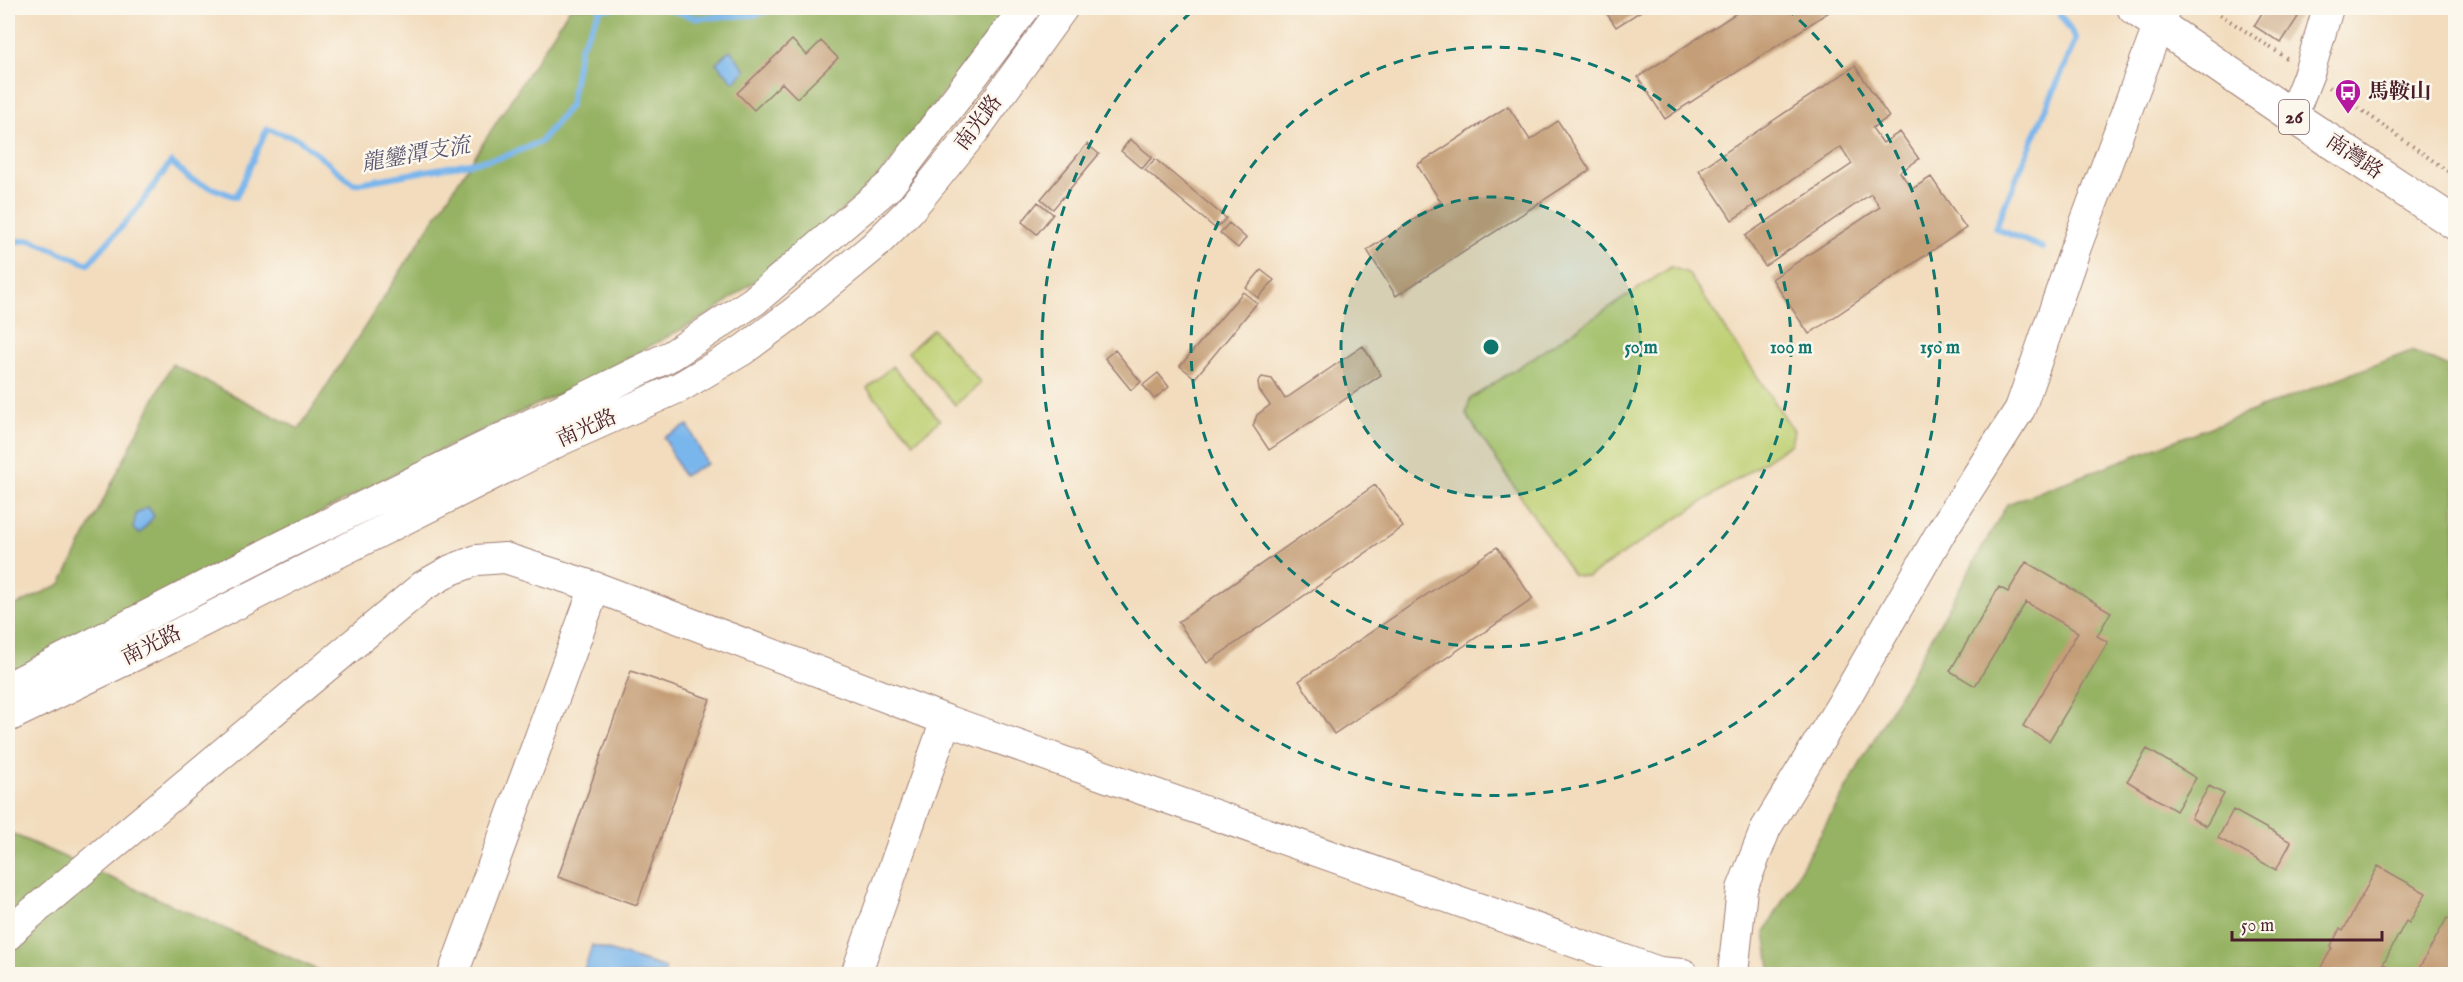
<svg xmlns="http://www.w3.org/2000/svg" width="2463" height="982" font-family="'IM FELL English','Noto Serif TC',serif">
<style>
.green{fill:#bdcf72;stroke:#84774e;stroke-width:1.5}
.forest{fill:#96b264;stroke:#706848;stroke-width:1.5}
.water{fill:#79b6ec;stroke:#626a8c;stroke-width:1.5}
.lines{fill:none;stroke-linecap:round;stroke-linejoin:round}
.stream{stroke:#79b6ec;stroke-width:6}
.building{fill:#c49e77}
.minor-casing{stroke:#9e7e74;stroke-width:32}
.major-casing{stroke:#9e7e74;stroke-width:35}
.path{stroke:#9e7e74;stroke-width:4;stroke-dasharray:1.5 4.5;stroke-linecap:butt}
.minor{stroke:#fff;stroke-width:30}
.major{stroke:#fff;stroke-width:33}
.ring{fill:none;stroke:#0f766e;stroke-width:3;stroke-dasharray:10 8}
.labels{text-anchor:middle;dominant-baseline:central;stroke-width:5;stroke-linejoin:round;paint-order:stroke}
.shield{fill:#fbf7ec;stroke:#7f6065;stroke-width:1.5}
.shield-label{font-size:20px;font-weight:bold;fill:#4a1f2b}
.poi-label{font-size:21px;font-weight:bold;fill:#4a1f2b;stroke:#fbf7ec;text-anchor:start}
.street-label{font-size:21px;fill:#4a1f2b;stroke:#fbf7ec}
.water-label{font-size:22px;font-style:italic;fill:#5a546f;stroke:#fbf7ec}
.centre{fill:#0f766e;stroke:#fbf7ec;stroke-width:3}
.ring-label{font-size:18px;text-anchor:middle;font-weight:bold;fill:#0f766e;stroke:#fbf7ec;stroke-width:5;stroke-linejoin:round;paint-order:stroke}
</style>
<rect width="100%" height="100%" fill="#fbf7ec"/>
<filter id="ink" filterUnits="userSpaceOnUse"><feTurbulence type="fractalNoise" baseFrequency=".0167" numOctaves="2"/><feDisplacementMap in="SourceGraphic" scale="12" xChannelSelector="R" yChannelSelector="G"/><feConvolveMatrix kernelMatrix="1 2 1 2 8 2 1 2 1" color-interpolation-filters="sRGB"/></filter>
<filter id="wash" filterUnits="userSpaceOnUse"><feTurbulence type="fractalNoise" baseFrequency=".008" numOctaves="4" result="noise"/><feDisplacementMap in="SourceGraphic" scale="24" xChannelSelector="R" yChannelSelector="G"/><feGaussianBlur stdDeviation="1.35" result="paint"/><feColorMatrix in="noise" values="0 0 0 0 0 0 0 0 0 0 0 0 0 0 0 0 0 1.4 0 .05"/><feComposite in="paint" operator="in"/></filter>
<g filter="url(#wash)">
<rect width="100%" height="100%" fill="#f2dcbd"/>
<path class="green" d="M1671 267 1688 273 1794 431 1791 444 1588 577 1573 575 1466 414 1470 399Z
M933 329 981 383 955 405 908 352Z
M892 366 940 420 914 442 867 388Z"/>
<path class="forest" d="M570 8H1008L881 174 811 239 710 314 566 391 436 452 8 678V609L61 584 172 364 299 429Z
M2411 351 2455 369V974H1771L1765 932 2007 504Z
M8 832 327 974H8Z"/>
<path class="water" d="M730 50 746 70 734 82 716 63Z
M688 425 707 464 683 476 664 437Z
M148 507 154 516 140 534 133 529 136 514Z
M592 945 666 968 664 974H583Z"/>
<g class="lines">
<path class="stream" d="M665 8 696 18 755 15 778 8
M8 242 31 240 88 264 134 213 171 162 191 180 236 197 267 129 298 139 354 184 503 157 540 142 570 106 580 48 601 9 614 8
M2043 248 1995 228 2076 39 2056 8"/>
</g>
<g id="blocks">
<path class="building" d="M1603 8H1646L1616 27Z
M1744 8H1835L1665 119 1638 77Z
M2265 8H2284L2298 17 2281 43 2254 26Z
M792 40 807 55 821 41 838 58 797 98 782 83 754 110 737 93Z
M1855 66 1889 117 1872 128 1883 143 1900 132 1919 159 1900 172 1912 189 1931 177 1966 228 1809 334 1772 279 1880 207 1871 194 1765 266 1745 236 1852 164 1841 147 1732 220 1699 170Z
M1508 106 1530 140 1558 121 1590 170 1396 296 1367 250 1441 202 1417 165Z
M1130 139 1152 157 1142 169 1121 151Z
M1087 144 1099 154 1053 209 1041 199Z
M1155 159 1226 218 1216 229 1145 170Z
M1038 202 1053 214 1037 234 1022 222Z
M1229 223 1246 238 1238 248 1220 233Z
M1261 270 1274 280 1258 298 1246 288Z
M1243 292 1257 303 1195 378 1180 366Z
M1363 346 1381 375 1269 450 1253 426 1257 415 1270 405 1259 390 1258 382 1262 377 1272 379 1285 399Z
M1115 350 1141 382 1131 390 1105 358Z
M1158 373 1169 387 1154 399 1143 385Z
M1375 485 1403 527 1207 663 1178 622Z
M1497 547 1533 599 1334 734 1299 681Z
M2026 562 2111 612 2097 636 2108 642 2049 741 2023 726 2078 632 2026 602 1975 686 1950 671 1999 587 2008 592Z
M631 671 710 699 637 905 558 877Z
M2147 749 2196 778 2176 811 2127 781Z
M2209 786 2224 794 2206 826 2191 818Z
M2233 810 2291 842 2276 870 2218 838Z
M2378 866 2426 893 2409 923 2406 921 2383 964 2406 974H2317L2332 948 2330 947 2340 929 2343 931Z
M2447 918 2456 922V974H2416Z"/>
</g>
</g>
<g filter="url(#ink)">
<use href="#blocks" fill-opacity="0" stroke="#9e7e74" stroke-width="1.5"/>
<g class="lines">
<g class="minor-casing">
<path id="minor" d="M2292 116 2309 73 2328 8
M8 687 280 547 672 355 754 301 890 185 1025 8
M8 717 156 645 559 441 680 387 743 350 793 313 873 247 909 211 975 130 1063 8
M8 935 16 926 423 586 451 570 477 560 505 558 595 587 946 720 1659 972 1683 974
M453 974 595 587
M856 974 946 720
M1733 974 1742 889 1766 828 1845 699 1941 532 2020 409 2076 247 2165 8"/>
</g>
<g class="major-casing">
<path id="major" d="M2134 8 2292 116 2456 224"/>
</g>
<path class="path" d="M2210 8 2288 59
M2329 87 2456 177"/>
<use href="#minor" class="minor"/>
<use href="#major" class="major"/>
</g>
</g>
<circle cx="1491" cy="347" r="150" fill="#0f766e" fill-opacity=".12"/>
<g class="ring">
<circle cx="1491" cy="347" r="150"/>
<circle cx="1491" cy="347" r="300"/>
<path d="M1786 8A449 449 0 1 1 1196 8"/>
</g>
<defs>
<g id="bus-pin" transform="scale(1.35)"><path d="M0 17L-7.5 6A9.5 9.5 0 1 1 7.5 6Z" fill="#b5179e" stroke="#fbf7ec"/><path d="M-5-6H5V4H4V6H2V4H-2V6H-4V4H-5ZM-3.5-4V0h7V-4ZM-3.5 1.2v1.5H-2V1.2ZM2 1.2v1.5H3.5V1.2Z" fill="#fff"/></g>
</defs>
<g fill-rule="evenodd">
<use href="#bus-pin" x="2348" y="92"/>
</g>
<g class="labels">
<rect class="shield" x="2279" y="100" width="30" height="34" rx="4.5"/>
<g class="shield-label">
<text x="2294" y="117">26</text>
</g>
<g class="poi-label">
<text x="2368" y="92">馬鞍山</text>
</g>
<g class="street-label">
<text transform="translate(979 123) rotate(-53)">南光路</text>
<text transform="translate(2354 157) rotate(34)">南灣路</text>
<text transform="translate(587 429) rotate(-24)">南光路</text>
<text transform="translate(152 646) rotate(-26)">南光路</text>
</g>
<g class="water-label">
<text transform="translate(416 155) rotate(-10)">龍鑾潭支流</text>
</g>
</g>
<circle cx="1491" cy="347" r="9" class="centre"/>
<g class="ring-label">
<text x="1641" y="353">50 m</text>
<text x="1791" y="353">100 m</text>
<text x="1940" y="353">150 m</text>
</g>
<rect width="2463" height="982" fill="none" stroke="#fbf7ec" stroke-width="30"/>
<path d="M2232 931v9h150v-9" fill="none" stroke="#4a1f2b" stroke-width="3"/>
<text x="2241" y="931" font-size="18" fill="#4a1f2b" stroke="#fbf7ec" stroke-width="4.5" paint-order="stroke">50 m</text>
</svg>
